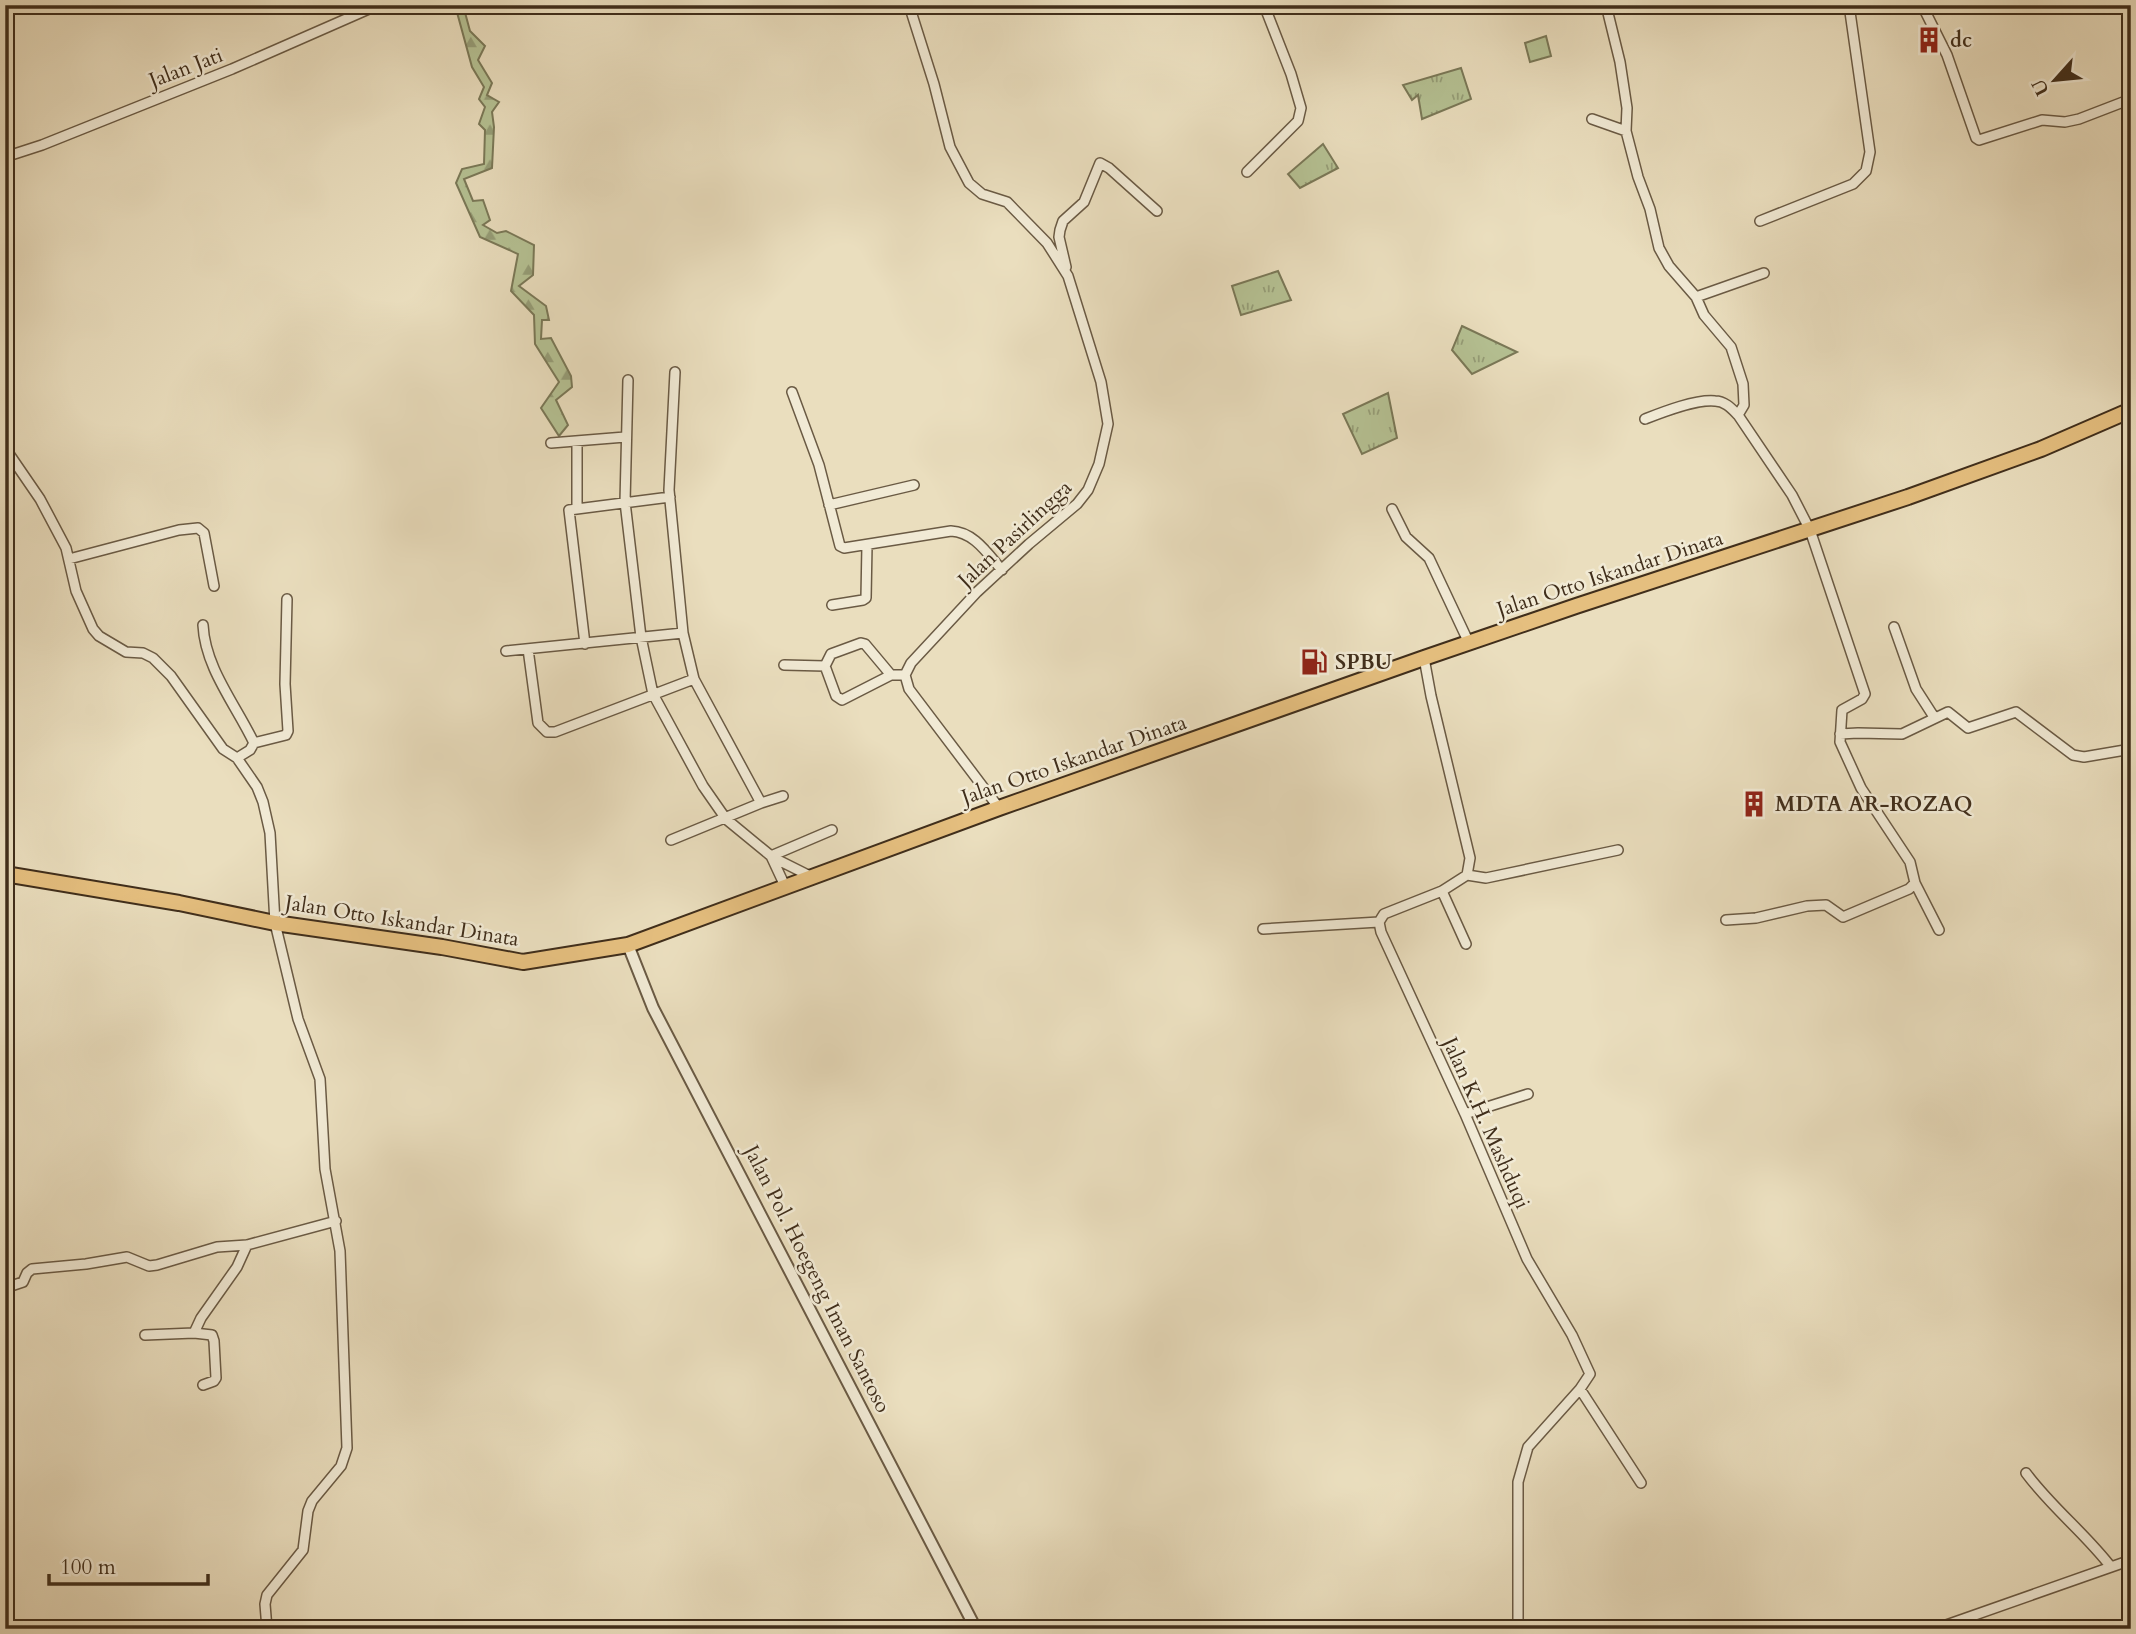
<svg xmlns="http://www.w3.org/2000/svg" width="2136" height="1634" font-family="Cardo,serif">
<style>
.grass{fill:url(#grass-tufts);stroke:#7a7857;stroke-width:2}
.forest{fill:url(#forest-firs);stroke:#7a7857;stroke-width:2}
.lines{fill:none;stroke-linecap:round;stroke-linejoin:round}
.minor-casing{stroke:#6a5a44;stroke-width:12}
.tertiary-casing{stroke:#6a5a44;stroke-width:14}
.primary-casing{stroke:#402e1b;stroke-width:18}
.minor{stroke:#f1ead5;stroke-width:9}
.tertiary{stroke:#f1ead5;stroke-width:10}
.primary{stroke:#e5bf7f;stroke-width:14}
.labels{text-anchor:middle;dominant-baseline:central;stroke-width:5;stroke-linejoin:round;paint-order:stroke}
.poi-label{font-size:21px;font-weight:bold;fill:#402e1b;stroke:#f1ead5;text-anchor:start}
.street-label{font-size:21px;fill:#402e1b;stroke:#f1ead5}
</style>
<defs>
<pattern id="grass-tufts" width="24" height="20" patternUnits="userSpaceOnUse" patternTransform="scale(1.75)"><rect width="24" height="20" fill="#b5c193"/><path d="M3 7l-1-3M5 7V3M7 7l1-3M15 17l-1-3M17 17v-4M19 17l1-3" fill="none" stroke="#959d77"/></pattern>
<pattern id="forest-firs" width="22" height="20" patternUnits="userSpaceOnUse" patternTransform="scale(1.75)"><rect width="22" height="20" fill="#b5c193"/><path d="M5 1l3.5 6h-7zM16 11l3.5 6h-7z" fill="#959d77"/></pattern>
</defs>
<rect width="100%" height="100%" fill="#eadebe"/>
<filter id="stains"><feTurbulence type="fractalNoise" baseFrequency=".00286" numOctaves="4"/><feColorMatrix values="0 0 0 0 .2 0 0 0 0 .09 0 0 0 0 .02 0 0 0 .5 -.17"/></filter>
<radialGradient id="worn" r=".72"><stop offset=".6" stop-color="#630" stop-opacity="0"/><stop offset="1" stop-color="#630" stop-opacity=".3"/></radialGradient>
<path class="grass" d="M1546 36 1551 56 1530 62 1525 43Z
M1461 68 1471 99 1422 119 1418 95 1412 100 1403 85Z
M1323 144 1338 168 1300 188 1288 174Z
M1278 271 1291 300 1241 315 1232 286Z
M1462 326 1517 352 1472 374 1452 350Z
M1388 393 1397 438 1362 454 1343 414Z"/>
<path class="forest" d="M455 5H463L470 31 485 46 478 60 492 83 487 95 499 102 492 112 494 127 492 168 464 179 473 201 483 200 490 220 483 225 497 233 506 231 534 245 533 275 519 286 546 306 549 320H542L541 339 551 338 571 376 572 387 556 400 568 425 559 436 541 408 559 382 535 344 534 315 511 291 518 254 480 237 456 183 462 169 484 164 485 130 479 124 485 107 479 99 484 87 472 67Z"/>
<g class="lines">
<g class="minor-casing">
<path id="minor" d="M909 5 934 84 950 147 969 183 982 194 1007 202 1047 243 1068 276 1101 382 1108 424 1099 464 1088 490 1077 504 1029 544 977 592 911 663 905 675 909 689 999 808
M1606 5 1620 62 1627 108 1626 131 1638 177 1650 209 1659 248 1669 266 1696 297 1704 315 1731 347 1743 384 1744 405 1738 415
M1922 5 1947 55 1976 138 1979 140 2042 120 2065 122 2079 119 2131 99
M1592 119 1626 131
M5 157 42 145 232 69 378 5
M1247 172 1298 121 1301 108 1291 74 1264 5
M1760 221 1853 184 1866 171 1870 152 1849 5
M1066 267 1059 237 1060 230 1063 221 1084 202 1100 163 1109 168 1157 211
M1696 297 1764 273
M628 380 625 502 641 637 653 694 703 786 726 819 771 856 785 886
M792 392 819 465 840 546 844 548 951 531C974 532 987 553 1002 570
M1645 419C1663 412 1696 399 1715 401 1725 401 1732 409 1738 415L1792 495 1810 530 1865 694 1862 699 1842 710 1840 742 1861 788 1910 862 1915 883 1909 889 1843 917 1826 905 1807 906 1756 918 1726 920
M551 443 625 437
M5 448 40 499 66 548 76 591 93 629 99 636 126 652 143 653 153 658 171 676 223 749 237 758 257 787 263 802 270 833 275 923 298 1019 320 1079 325 1169 340 1251 347 1448 341 1466 312 1501 308 1511 303 1550 267 1595 265 1604 267 1629
M829 505 914 485
M577 508V441
M1392 509 1406 537 1429 558 1469 643
M69 559 179 530 198 528 204 533 214 586
M832 605 863 600 866 598 867 545
M203 625C205 668 236 705 254 743
M1894 627 1916 689 1934 717
M585 644 569 510 670 497
M528 649 538 723 547 732H555L694 679
M506 651 683 633
M1424 658 1431 696 1470 858 1467 875 1442 891 1384 914 1379 922 1381 932 1465 1114 1527 1259 1572 1335 1590 1374 1580 1389 1528 1447 1518 1482V1629
M784 665 825 666
M891 675 865 644 861 643 831 654 825 666 836 696 842 700 891 675H905
M1840 734 1858 733 1902 734 1948 712 1968 728 2016 712 2073 755 2084 757 2131 749
M237 758 250 750 254 743 286 735 288 731 285 684 287 599
M761 803 783 796
M671 840 761 803 694 679 683 633 669 490 675 372
M771 856 832 830
M772 857 810 876
M1467 875 1486 878 1618 850
M1915 883 1939 930
M1442 891 1466 944
M1263 929 1379 922
M1465 1114 1528 1094
M5 1288 23 1282 27 1273 32 1269 86 1264 127 1257 149 1266 157 1265 217 1247 247 1245 336 1221
M145 1335 194 1333
M203 1385 214 1381 216 1378 214 1341 212 1335 194 1333 201 1318 237 1267 247 1245
M1580 1389 1641 1483
M2026 1473C2052 1508 2085 1533 2111 1567
M1935 1629 2131 1560"/>
</g>
<g class="tertiary-casing">
<path id="tertiary" d="M628 945 653 1008 976 1629"/>
</g>
<g class="primary-casing">
<path id="primary" d="M5 874 179 903 275 923 442 947 523 962 628 945 999 808 1424 658 1576 606 1908 497 2041 449 2131 410"/>
</g>
<use href="#minor" class="minor"/>
<use href="#tertiary" class="tertiary"/>
<use href="#primary" class="primary"/>
</g>
<defs>
<g id="building-bare" transform="scale(2.1)"><path d="M-4-6H4V6H1V3H-1V6H-4ZM-2.5-4.3h1.7v1.8h-1.7ZM.8-4.3h1.7v1.8H.8ZM-2.5-1h1.7V.8h-1.7ZM.8-1h1.7V.8H.8Z" fill="#8f2418" stroke="#f1ead5" stroke-width="2.5" paint-order="stroke"/></g>
<g id="fuel-bare" transform="scale(2.1)"><path d="M-5.5-6h7V0h2V4h1.3V-2.5L3-4.5l.8-.8L6-3V5H2.5V1h-1V6h-7ZM-4.2-4.7v3.2H.2V-4.7Z" fill="#8f2418" stroke="#f1ead5" stroke-width="2.5" paint-order="stroke"/></g>
</defs>
<g fill-rule="evenodd">
<use href="#building-bare" x="1929" y="40"/>
<use href="#fuel-bare" x="1314" y="662"/>
<use href="#building-bare" x="1754" y="804"/>
</g>
<g class="labels">
<g class="poi-label">
<text x="1950" y="40">dc</text>
<text x="1335" y="662">SPBU</text>
<text x="1775" y="804">MDTA AR-ROZAQ</text>
</g>
<g class="street-label">
<text transform="translate(186 68) rotate(-21)">Jalan Jati</text>
<text transform="translate(1015 534) rotate(-43)">Jalan Pasirlingga</text>
<text transform="translate(1610 574) rotate(-18)">Jalan Otto Iskandar Dinata</text>
<text transform="translate(1074 760) rotate(-19)">Jalan Otto Iskandar Dinata</text>
<text transform="translate(402 921) rotate(9)">Jalan Otto Iskandar Dinata</text>
<text transform="translate(1486 1123) rotate(66)">Jalan K.H. Mashduqi</text>
<text transform="translate(817 1279) rotate(63)">Jalan Pol. Hoegeng Iman Santoso</text>
</g>
</g>
<rect width="2136" height="1634" fill="none" stroke="#eadebe" stroke-width="28"/>
<rect x="7" y="7" width="2122" height="1620" fill="none" stroke="#402e1b" stroke-width="3.5"/>
<rect x="14" y="14" width="2108" height="1606" fill="none" stroke="#402e1b" stroke-width="2"/>
<g transform="translate(2055 80) rotate(243)" stroke="#f1ead5" stroke-width="5" paint-order="stroke">
<path d="M0-5L12 26L0 18L-12 26Z" fill="#402e1b"/>
<text y="-10" font-size="19" font-weight="bold" text-anchor="middle" fill="#402e1b">U</text>
</g>
<path d="M49 1574v10h159v-10" fill="none" stroke="#402e1b" stroke-width="3.5"/>
<text x="60" y="1574" font-size="21" fill="#402e1b" stroke="#f1ead5" stroke-width="5" paint-order="stroke">100 m</text>
<rect width="100%" height="100%" filter="url(#stains)"/>
<rect width="100%" height="100%" fill="url(#worn)"/>
</svg>
